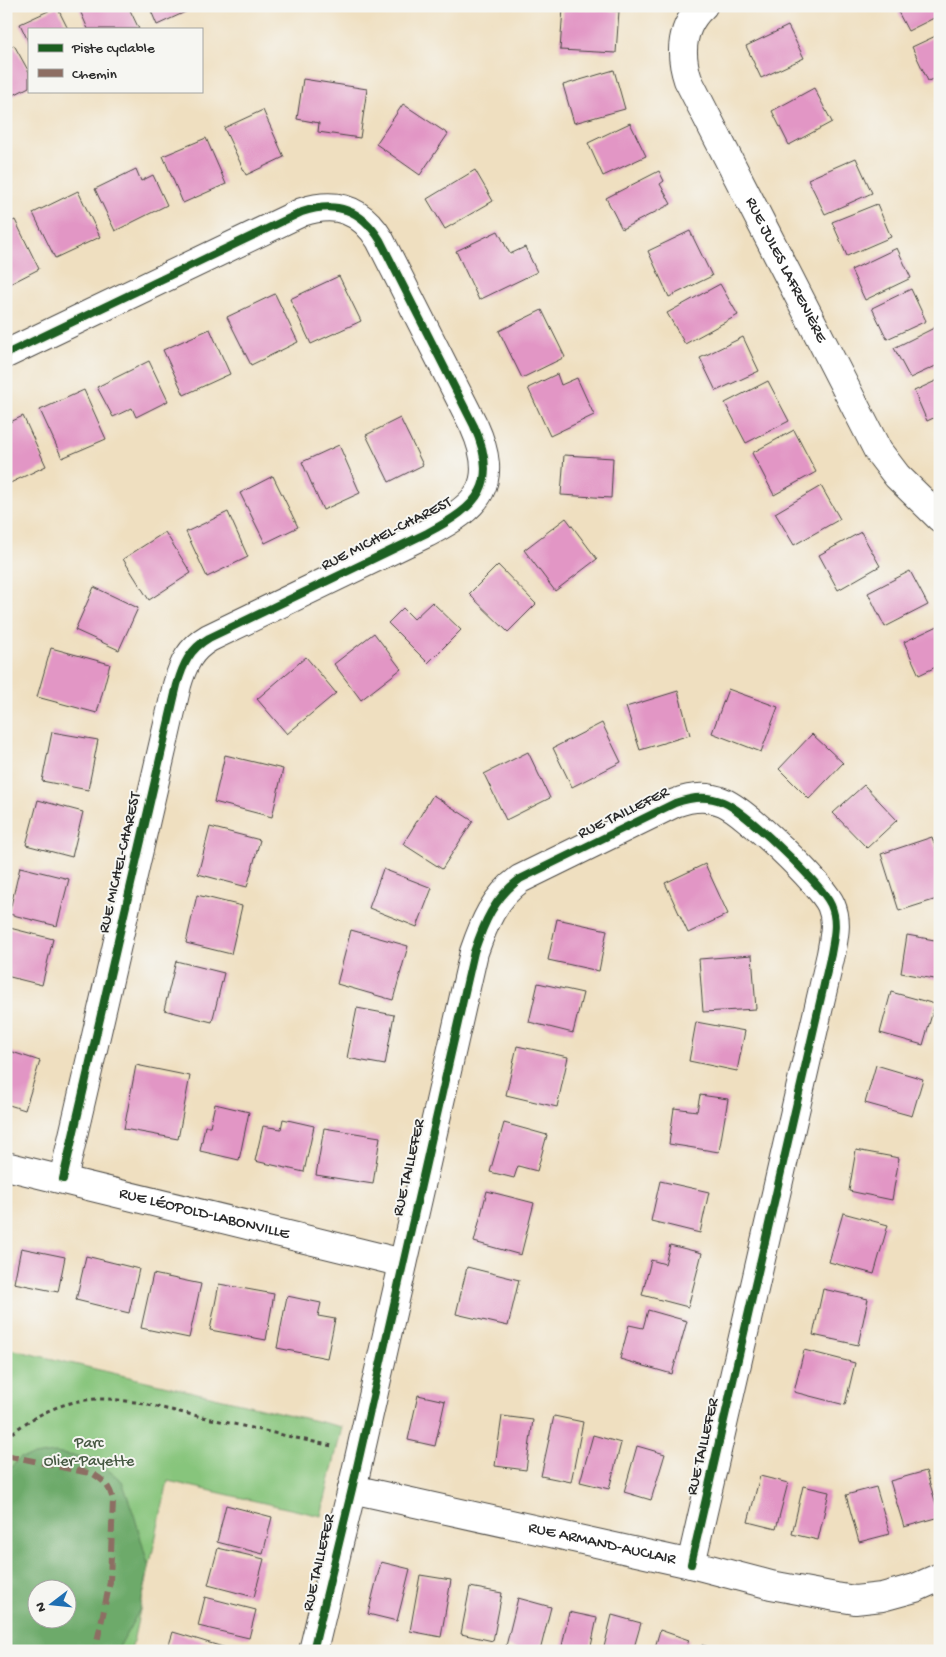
<svg xmlns="http://www.w3.org/2000/svg" width="946" height="1657" font-family="'Gochi Hand',sans-serif">
<style>
.green{fill:#87c57b;stroke:#597853;fill-rule:evenodd}
.forest{fill:#6daa6b;stroke:#4c6a4b;fill-rule:evenodd}
.building{fill:#e296c5}
.lines{fill:none;stroke-linecap:round;stroke-linejoin:round}
.minor-casing{stroke:#484641;stroke-width:30}
.path{stroke:#484641;stroke-width:3;stroke-dasharray:4 4;stroke-linecap:butt}
.minor{stroke:#fff;stroke-width:28}
.quiet{stroke:#8d6e63;stroke-width:6;stroke-dasharray:12 6;stroke-linecap:butt}
.cycleway-casing{stroke:#f6f6f2;stroke-width:11}
.cycleway{stroke:#1b5e20;stroke-width:8}
.labels{text-anchor:middle;dominant-baseline:central;stroke-width:4;stroke-linejoin:round;paint-order:stroke}
.street-label{font-size:16px;fill:#2b2b2b;stroke:#f6f6f2}
.park-label{font-size:16px;fill:#475943;stroke:#f6f6f2}
</style>
<rect width="100%" height="100%" fill="#f6f6f2"/>
<filter id="ink" filterUnits="userSpaceOnUse"><feTurbulence type="fractalNoise" baseFrequency=".02" numOctaves="2"/><feDisplacementMap in="SourceGraphic" scale="10" xChannelSelector="R" yChannelSelector="G"/><feConvolveMatrix kernelMatrix="1 2 1 2 8 2 1 2 1" color-interpolation-filters="sRGB"/></filter>
<filter id="wash" filterUnits="userSpaceOnUse"><feTurbulence type="fractalNoise" baseFrequency=".0096" numOctaves="4" result="noise"/><feDisplacementMap in="SourceGraphic" scale="20" xChannelSelector="R" yChannelSelector="G"/><feGaussianBlur stdDeviation="1.12" result="paint"/><feColorMatrix in="noise" values="0 0 0 0 0 0 0 0 0 0 0 0 0 0 0 0 0 1.4 0 .05"/><feComposite in="paint" operator="in"/></filter>
<g filter="url(#wash)">
<rect width="100%" height="100%" fill="#efdfc0"/>
<path class="green" d="M6 1348 342 1427 321 1516 168 1481 131 1651H6ZM38 1590H68V1620H38Z"/>
<path class="forest" d="M55 1453 94 1459 122 1481 135 1518 149 1568 140 1609 117 1651H6V1472L20 1458ZM38 1590H68V1620H38Z"/>
<g id="blocks">
<path class="building" d="M78 6H128L139 29H88Z
M149 6H193L194 8 157 25Z
M895 6H940V15L908 31Z
M57 7 68 29H29V43L20 24Z
M563 8 619 11 616 53 560 50Z
M788 26 804 58 761 78 746 46Z
M940 34V76L928 81 912 47Z
M14 45 29 72V87L6 99V49Z
M614 70 625 109 574 123 563 85Z
M303 79 367 89 360 138 318 132 319 123 297 119Z
M814 88 832 122 789 145 772 111Z
M403 104 448 134 420 175 376 144Z
M263 110 284 157 246 175 224 128Z
M630 123 646 156 603 176 588 143Z
M206 138 226 184 183 203 163 156Z
M856 158 872 193 825 214 808 179Z
M136 169 141 181 153 175 167 205 115 231 95 189Z
M475 170 493 201 445 229 427 199Z
M659 171 664 181 660 184 671 204 622 229 606 198Z
M78 191 100 237 55 258 33 213Z
M877 204 891 237 847 256 832 222Z
M15 220 39 269 6 286V224Z
M498 231 510 254 525 247 537 272 479 300 456 251Z
M690 231 712 276 669 297 648 251Z
M897 248 911 278 865 300 851 270Z
M339 276 361 321 311 344 290 299Z
M720 284 738 315 685 344 667 313Z
M911 289 926 321 887 339 872 308Z
M275 294 298 342 251 365 227 317Z
M542 310 565 357 522 378 499 331Z
M936 327 940 335V364L910 378 894 348Z
M210 329 230 374 184 395 163 350Z
M743 337 759 371 716 391 700 358Z
M149 361 168 401 136 417 132 408 113 417 97 387Z
M557 374 561 385 577 378 594 415 550 436 528 388Z
M940 379V415L927 421 914 391Z
M768 381 789 421 746 443 725 403Z
M84 390 106 439 62 458 40 410Z
M23 416 46 466 6 485V424Z
M400 418 423 465 389 482 366 435Z
M794 430 816 472 774 495 752 453Z
M339 445 360 493 323 510 302 462Z
M564 455 613 458 611 498 561 495Z
M273 476 298 527 265 543 240 493Z
M821 486 840 519 794 545 775 513Z
M228 512 248 557 207 577 186 532Z
M566 518 597 559 555 591 524 550Z
M165 532 191 573 149 600 123 559Z
M861 532 880 566 838 590 819 555Z
M498 565 536 604 508 632 469 594Z
M910 571 928 605 885 627 868 593Z
M94 587 138 608 119 650 75 630Z
M432 602 461 630 428 663 388 623 403 608 414 619Z
M940 625V665L919 675 904 642Z
M374 633 401 669 361 700 334 664Z
M51 648 110 664 97 713 37 697Z
M306 657 336 693 287 734 257 699Z
M728 689 778 707 761 752 712 733Z
M678 691 690 735 640 750 626 707Z
M602 723 621 762 572 787 553 748Z
M52 732 98 740 88 790 42 781Z
M812 734 843 763 809 799 779 769Z
M528 752 550 798 506 820 484 774Z
M225 755 283 769 272 817 214 802Z
M864 785 897 820 867 848 833 813Z
M433 795 473 821 442 869 403 844Z
M38 800 83 812 72 857 26 845Z
M210 827 260 840 247 887 198 874Z
M932 837 940 860V898L899 911 881 854Z
M705 864 728 914 688 933 665 883Z
M20 867 69 879 57 926 9 914Z
M383 869 432 888 417 927 369 908Z
M197 895 242 906 231 954 186 943Z
M557 919 607 930 599 971 548 960Z
M6 927 53 939 42 985 6 976Z
M351 930 408 946 393 1000 337 984Z
M907 935 940 941V980L901 973Z
M752 955 756 1009 703 1012 699 959Z
M176 961 224 973 212 1022 164 1010Z
M538 983 583 993 573 1033 529 1022Z
M891 992 935 1004 923 1045 880 1033Z
M357 1008 394 1015 385 1065 347 1058Z
M696 1022 745 1031 737 1071 689 1061Z
M517 1046 568 1057 557 1107 506 1095Z
M6 1050 40 1061 25 1110 6 1104Z
M136 1065 190 1076 178 1139 124 1129Z
M876 1065 923 1079 912 1116 865 1103Z
M700 1095 728 1099 719 1152 669 1144 674 1108 697 1111Z
M215 1104 249 1112 239 1160 200 1151 205 1126H210Z
M283 1119 314 1126 304 1172 255 1161 263 1126 281 1129Z
M504 1123 547 1135 537 1171 518 1166 514 1178 490 1172Z
M324 1128 380 1137 373 1184 316 1175Z
M856 1150 899 1158 892 1200 849 1191Z
M660 1181 709 1192 700 1233 651 1221Z
M487 1191 534 1203 521 1255 474 1242Z
M843 1213 888 1225 874 1274 829 1262Z
M670 1245 702 1253 688 1307 642 1295 651 1260 665 1264Z
M21 1248 65 1257 58 1292 14 1283Z
M86 1256 139 1269 129 1313 76 1300Z
M467 1267 519 1280 508 1326 456 1314Z
M153 1274 201 1284 189 1338 141 1328Z
M219 1284 274 1294 266 1340 210 1330Z
M823 1289 868 1299 858 1345 813 1335Z
M287 1296 321 1303 318 1316 335 1319 327 1358 277 1348Z
M648 1310 687 1321 672 1374 620 1359 629 1325 643 1328Z
M804 1350 855 1363 845 1405 794 1392Z
M418 1395 445 1401 435 1446 408 1440Z
M502 1416 533 1420 526 1470 495 1466Z
M554 1416 583 1422 571 1482 541 1476Z
M593 1435 621 1443 609 1489 580 1482Z
M637 1446 665 1454 651 1500 624 1492Z
M926 1471 940 1517 904 1527 890 1481Z
M760 1476 788 1483 776 1529 748 1522Z
M803 1486 829 1492 818 1540 792 1534Z
M876 1487 890 1534 859 1542 846 1495Z
M226 1505 272 1517 263 1554 217 1542Z
M218 1548 264 1559 254 1597 208 1585Z
M381 1562 410 1569 397 1621 368 1614Z
M420 1575 451 1580 441 1637 410 1631Z
M470 1587 502 1593 493 1641 461 1634Z
M205 1597 256 1610 249 1638 198 1626Z
M518 1598 551 1607 540 1651H524L506 1646Z
M569 1612 597 1618 590 1651H561Z
M612 1615 641 1623 633 1651H603Z
M660 1630 689 1640 685 1651H654Z
M173 1632 233 1650V1651H167Z
M702 1645 720 1650V1651H700Z"/>
</g>
</g>
<g filter="url(#ink)">
<use href="#blocks" fill-opacity="0" stroke="#484641" stroke-width="1"/>
<g class="lines">
<g class="minor-casing">
<g id="minor">
<path id="s1" d="M703 6C681 26 679 53 688 80L878 451 897 476 940 518"/>
<path d="M6 354 302 212C336 201 361 209 380 240L474 426C500 484 479 506 427 533L209 638C190 649 183 664 177 685L63 1179"/>
<path id="s2" d="M6 1166 403 1263"/>
<path id="s3" d="M352 1489 691 1564 771 1585 836 1597 855 1600 882 1597 915 1588 940 1577"/>
<path d="M313 1651 352 1489 474 952C484 923 494 898 520 879L675 803C691 797 707 795 723 802 744 810 822 884 831 905 838 921 834 937 831 954L691 1564"/>
</g>
</g>
<path class="path" d="M6 1438C32 1415 68 1398 104 1399 115 1399 125 1401 135 1402L332 1446"/>
<use href="#minor" class="minor"/>
<path class="quiet" d="M6 1455 93 1474C105 1481 110 1487 113 1500L110 1582 95 1651"/>
<g class="cycleway-casing">
<path id="cycleway" d="M6 354 302 212C336 201 361 209 380 240L474 426C500 484 479 506 427 533L209 638C190 649 183 664 177 685L63 1179
M313 1651 352 1489 474 952C484 923 494 898 520 879L675 803C691 797 707 795 723 802 744 810 822 884 831 905 838 921 834 937 831 954L691 1564"/>
</g>
<use href="#cycleway" class="cycleway"/>
</g>
</g>
<g class="labels">
<g class="street-label">
<text stroke="none"><textPath href="#s1" startOffset="294">RUE JULES LAFRENIÈRE</textPath></text>
<text transform="translate(387 535) rotate(-27)">RUE MICHEL-CHAREST</text>
<text transform="translate(624 814) rotate(-26)">RUE TAILLEFER</text>
<text transform="translate(121 863) rotate(-77)">RUE MICHEL-CHAREST</text>
<text transform="translate(410 1168) rotate(-77)">RUE TAILLEFER</text>
<text stroke="none"><textPath href="#s2" startOffset="204">RUE LÉOPOLD-LABONVILLE</textPath></text>
<text transform="translate(704 1447) rotate(-77)">RUE TAILLEFER</text>
<text stroke="none"><textPath href="#s3" startOffset="256">RUE ARMAND-AUCLAIR</textPath></text>
<text transform="translate(320 1563) rotate(-77)">RUE TAILLEFER</text>
</g>
<g class="park-label">
<text x="89" y="1444">Parc<tspan x="89" dy="18">Olier-Payette</tspan></text>
</g>
</g>
<rect width="946" height="1657" fill="none" stroke="#f6f6f2" stroke-width="25"/>
<rect x="28" y="28" width="175" height="65" fill="#f6f6f2" stroke="#a5a5a2"/>
<rect x="38" y="44" width="25" height="8" fill="#1b5e20" stroke="#a5a5a2"/>
<text x="72" y="52" font-size="15" fill="#2b2b2b">Piste cyclable</text>
<rect x="38" y="69" width="25" height="8" fill="#8d6e63" stroke="#a5a5a2"/>
<text x="72" y="78" font-size="15" fill="#2b2b2b">Chemin</text>
<g transform="translate(52 1604) rotate(254)"><circle r="24" fill="#f6f6f2" stroke="#a5a5a2"/>
<path d="M0-4L9 19L0 12L-9 19Z" fill="#1f6fb2"/>
<text y="-8" font-size="14" font-weight="bold" text-anchor="middle" fill="#2b2b2b">N</text>
</g>
</svg>
